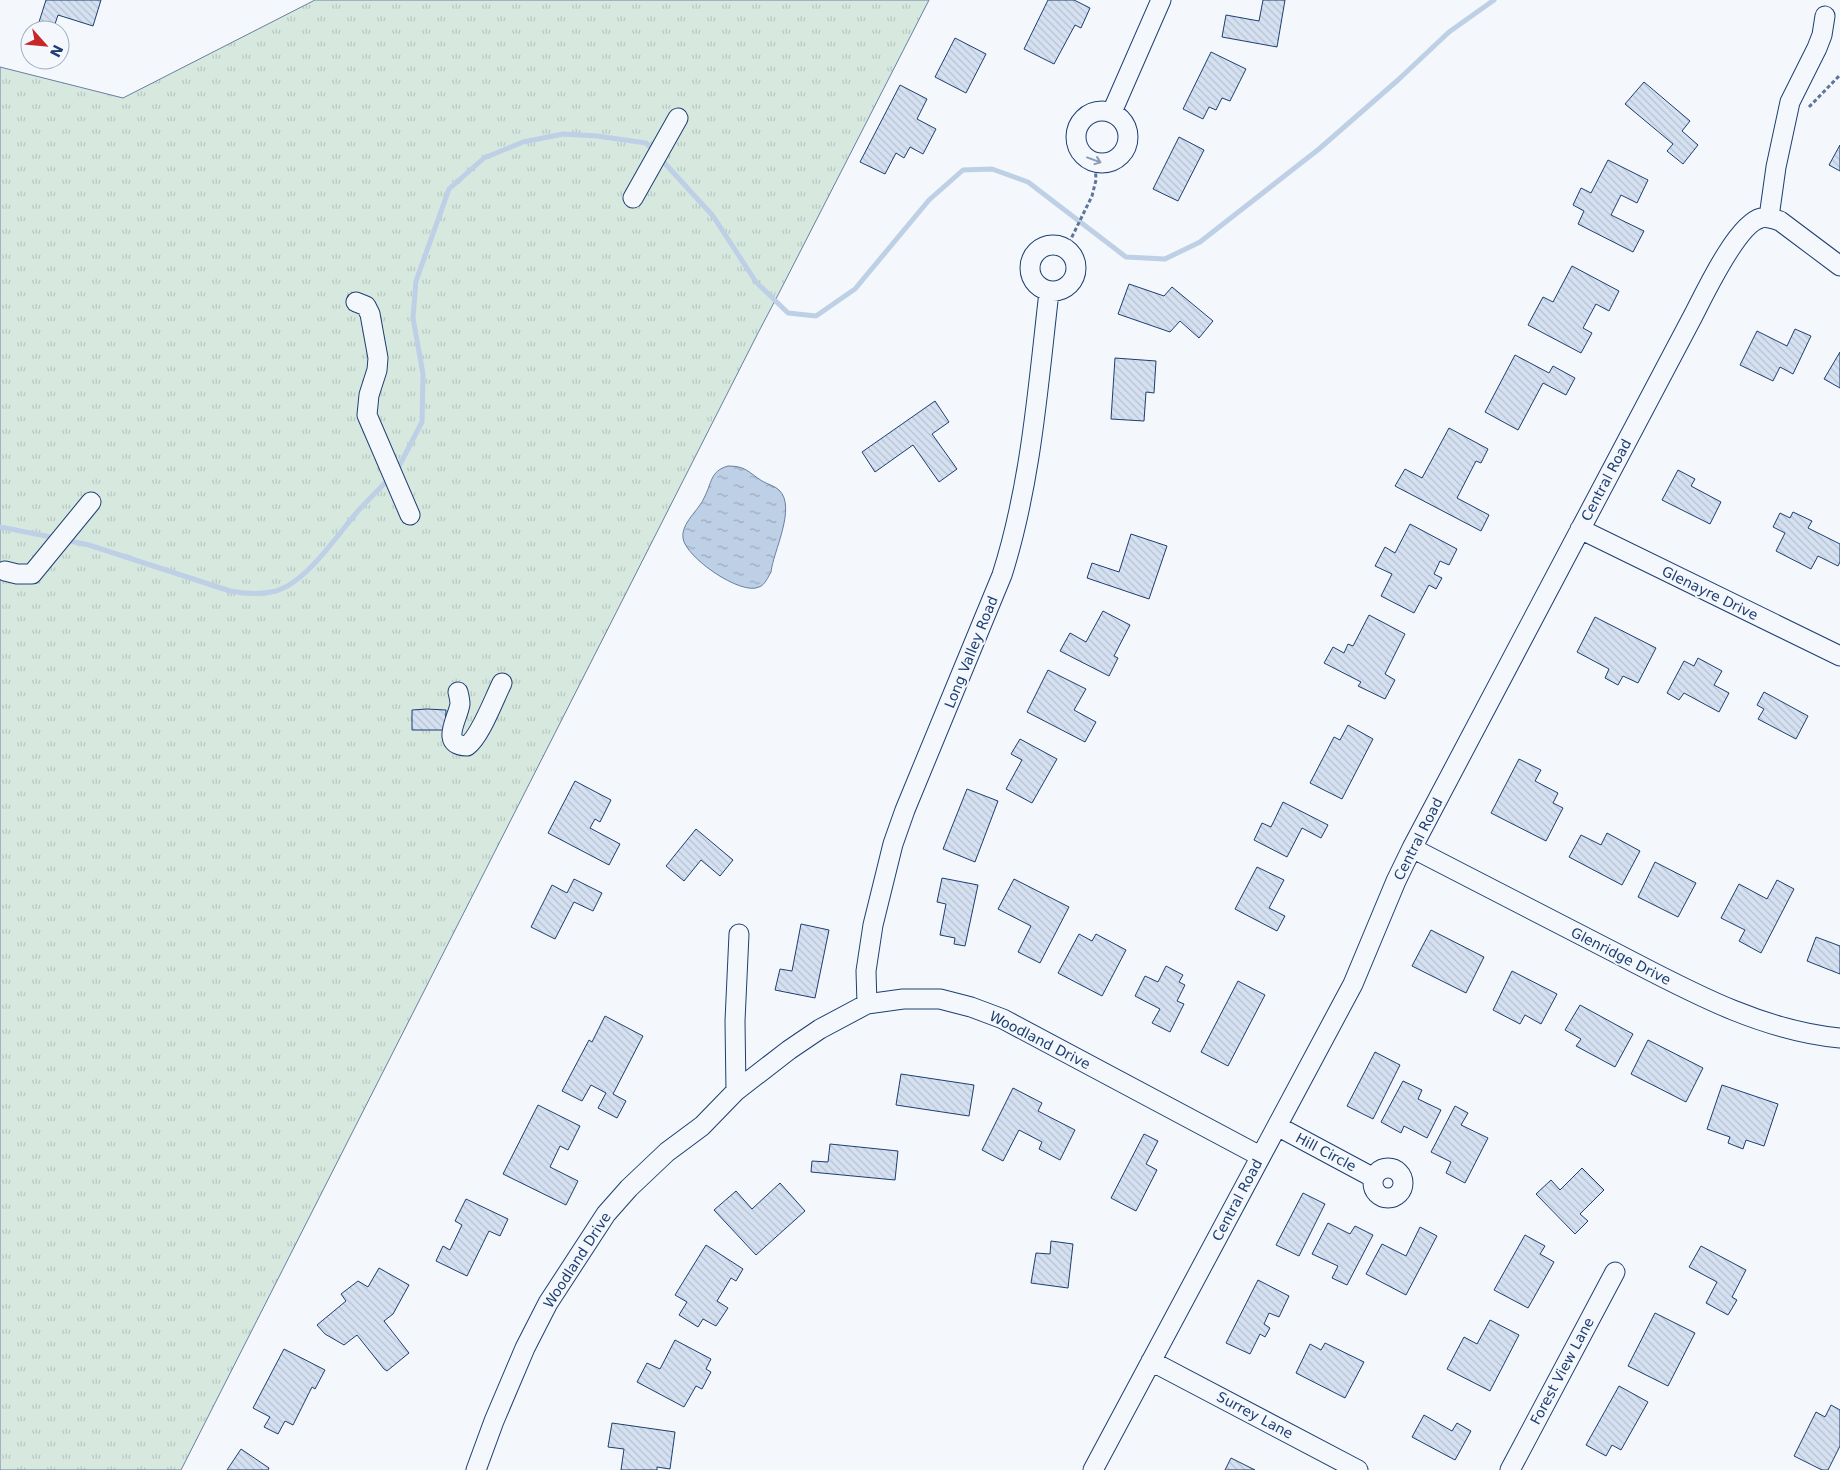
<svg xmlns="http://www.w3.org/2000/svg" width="1840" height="1470" font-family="'DejaVu Sans',sans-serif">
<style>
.grass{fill:url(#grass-tufts);stroke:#687fa3}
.water{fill:url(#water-ripples);stroke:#687fa3}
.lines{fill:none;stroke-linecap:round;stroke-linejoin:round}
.stream{stroke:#bed0e5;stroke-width:5}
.building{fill:url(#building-back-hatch);stroke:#1d3f73}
.minor-casing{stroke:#1d3f73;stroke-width:21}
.path{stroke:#5e769c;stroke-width:3;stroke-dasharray:4 2.5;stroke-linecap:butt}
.minor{stroke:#f4f7fb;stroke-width:19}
.oneway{stroke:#889bb7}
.labels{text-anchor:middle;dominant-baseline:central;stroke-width:4;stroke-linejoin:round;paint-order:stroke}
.street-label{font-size:14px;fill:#1d3f73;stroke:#f4f7fb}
</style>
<defs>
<pattern id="grass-tufts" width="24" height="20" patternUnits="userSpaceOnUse" patternTransform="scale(1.25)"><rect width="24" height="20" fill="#d7e8df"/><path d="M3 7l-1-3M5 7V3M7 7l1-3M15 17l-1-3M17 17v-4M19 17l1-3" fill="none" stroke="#b8c8c3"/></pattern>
<pattern id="water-ripples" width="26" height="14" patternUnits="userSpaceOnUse" patternTransform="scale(1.25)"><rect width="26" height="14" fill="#bed0e5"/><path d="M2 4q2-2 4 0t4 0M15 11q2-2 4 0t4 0" fill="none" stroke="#9aaabe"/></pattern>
<pattern id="building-back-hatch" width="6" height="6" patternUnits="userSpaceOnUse" patternTransform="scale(1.25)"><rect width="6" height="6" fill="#d5e0f0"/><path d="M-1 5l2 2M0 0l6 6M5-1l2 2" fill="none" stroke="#b6c1d1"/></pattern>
</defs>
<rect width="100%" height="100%" fill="#f4f7fb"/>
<path class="grass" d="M315 0H929L779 293 758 333 181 1470H0V67L123 98Z"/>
<path class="water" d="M728 466C746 466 748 472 762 481 767 484 775 486 779 490 797 507 773 552 771 572 768 577 765 585 759 587 741 596 685 557 683 538 681 523 699 510 704 498 712 483 710 471 728 466Z"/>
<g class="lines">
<path class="stream" d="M660 158 713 216 756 282 788 313 816 316 855 289 929 200 963 170 992 169 1028 182 1126 257 1165 259 1200 242 1319 149 1398 80 1449 32 1494 0
M396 472 422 422 423 374 413 318 416 281 449 189 484 158 523 142 563 134 597 136 646 143 655 152
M0 527 56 538
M65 540 89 545 230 591C246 594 260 595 276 591 307 582 337 535 358 511 368 500 379 489 390 478"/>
</g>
<path class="building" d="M46 0H101L93 26 58 15 54 27 39 22Z
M1048 0H1074L1090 8 1081 28 1075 25 1054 64 1024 49Z
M1263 0H1285L1277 47 1222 37 1226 15 1259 21Z
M955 38 986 54 966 93 935 77Z
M1211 52 1246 69 1230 101 1222 98 1216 110 1209 107 1203 119 1183 109Z
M1644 82 1690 121 1682 131 1698 145 1683 164 1667 151 1673 144 1625 104Z
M900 85 927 99 917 119 936 129 923 154 910 147 904 158 896 153 885 174 860 162Z
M1179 137 1204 150 1178 201 1153 189Z
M1840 145V171L1829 165Z
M1608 160 1648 180 1637 203 1621 195 1611 215 1644 231 1633 252 1578 224 1584 211 1573 205 1581 188 1591 193Z
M1572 266 1619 291 1609 311 1596 304 1583 328 1592 333 1581 353 1528 325 1543 297 1553 302Z
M1129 284 1164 296 1172 287 1213 321 1199 338 1180 321 1170 332 1118 314Z
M1795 329 1811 336 1793 374 1780 367 1773 381 1740 365 1757 331 1787 346Z
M1840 352V388L1824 379Z
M1515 355 1549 373 1553 366 1575 378 1566 395 1543 383 1518 430 1485 412Z
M1115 358 1156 361 1154 393 1146 392 1144 421 1111 419Z
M935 401 949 422 932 434 957 469 939 482 913 445 875 472 862 452Z
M1449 428 1488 449 1481 463 1476 461 1457 498 1489 515 1481 531 1395 486 1405 469 1422 478Z
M1678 470 1695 479 1691 486 1721 502 1710 524 1662 500Z
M1793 512 1812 521 1808 528 1840 544V562L1838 566 1818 556 1811 569 1776 551 1785 533 1773 527 1780 513 1790 518Z
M1410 524 1457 549 1449 565 1440 561 1434 574 1442 578 1436 589 1429 585 1414 613 1381 596 1392 574 1375 566 1385 547 1395 553Z
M1131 534 1167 546 1149 599 1087 578 1092 563 1119 572Z
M1103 611 1130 625 1114 656 1118 658 1109 676 1060 651 1070 633 1086 642Z
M1369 615 1405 634 1385 674 1395 680 1385 699 1358 686 1361 682 1324 663 1333 647 1344 653 1348 644 1353 646Z
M1595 617 1656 648 1638 683 1623 676 1618 685 1605 678 1609 669 1577 652Z
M1698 658 1722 671 1714 685 1729 693 1719 712 1684 693 1679 700 1667 693 1684 661 1694 666Z
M1048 670 1086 689 1074 710 1096 722 1085 742 1027 712Z
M1764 692 1808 716 1796 739 1758 719 1764 709 1757 705Z
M427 709 446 710 445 730H412V710Z
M1348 725 1373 739 1342 799 1310 783 1334 737 1340 740Z
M1020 739 1057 759 1032 803 1006 789 1022 760 1011 754Z
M1519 759 1541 770 1535 781 1558 793 1553 803 1563 808 1546 841 1491 813Z
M575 781 611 800 600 822 595 819 590 828 620 844 609 865 548 833Z
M967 789 998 801 975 862 943 849Z
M1283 802 1328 825 1321 838 1302 828 1287 857 1254 840 1262 823 1271 827Z
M696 829 733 860 720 876 701 860 684 881 666 866Z
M1607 833 1640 851 1622 885 1569 857 1581 835 1601 845Z
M1655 862 1696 883 1678 917 1638 897Z
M1257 867 1284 880 1269 908 1285 916 1277 931 1235 909Z
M942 878 978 885 965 946 954 944 955 938 940 935 946 904 937 902Z
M574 879 602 893 593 911 574 902 555 939 531 927 552 885 567 893Z
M1014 879 1069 907 1040 963 1018 952 1031 926 998 909Z
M1777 880 1794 889 1761 953 1739 941 1745 930 1721 918 1739 884 1767 899Z
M801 924 829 930 815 998 775 990 780 969 792 971Z
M1431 930 1484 957 1466 993 1412 966Z
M1079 934 1092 941 1096 934 1126 950 1102 996 1058 973Z
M1816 937 1840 946V974L1807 961Z
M1166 966 1183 975 1179 982 1185 985 1177 1001 1184 1004 1170 1032 1152 1023 1160 1009 1135 996 1145 976 1158 982Z
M1512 971 1557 994 1541 1024 1525 1015 1520 1024 1493 1010Z
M1238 981 1265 995 1228 1066 1201 1052Z
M1580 1005 1633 1034 1615 1067 1576 1046 1581 1039 1565 1030Z
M605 1016 643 1036 613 1094 626 1101 617 1118 598 1108 606 1093 591 1085 582 1101 562 1091 589 1040 592 1042Z
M1648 1040 1703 1068 1686 1102 1631 1074Z
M1375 1052 1400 1065 1373 1119 1347 1106Z
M901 1074 974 1085 969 1116 896 1105Z
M1403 1081 1422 1090 1418 1099 1441 1110 1427 1138 1404 1126 1401 1133 1381 1122Z
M1722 1085 1778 1104 1764 1146 1746 1140 1743 1149 1728 1143 1730 1137 1707 1129Z
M1013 1088 1042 1103 1038 1111 1075 1130 1060 1160 1039 1149 1042 1142 1019 1130 1003 1161 982 1150Z
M538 1105 580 1126 568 1150 560 1146 550 1167 578 1181 566 1205 503 1174Z
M1455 1106 1468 1113 1461 1125 1488 1138 1465 1183 1446 1173 1451 1162 1431 1152Z
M1144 1134 1158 1141 1146 1164 1157 1170 1136 1211 1111 1198Z
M830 1144 898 1151 895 1180 811 1172 812 1161 828 1162Z
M1582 1168 1604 1190 1580 1214 1588 1221 1575 1234 1536 1194 1551 1180 1560 1190Z
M780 1183 805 1211 756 1255 714 1210 736 1191 752 1209Z
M1303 1193 1325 1204 1299 1256 1276 1245Z
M466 1199 508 1219 500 1236 489 1231 467 1276 436 1261 443 1246 450 1250 462 1225 455 1221Z
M1328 1223 1350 1234 1355 1226 1373 1235 1347 1285 1332 1278 1338 1266 1312 1254Z
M1420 1227 1437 1236 1406 1295 1366 1274 1382 1244 1406 1256Z
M1525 1235 1545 1246 1540 1254 1554 1262 1528 1308 1494 1290Z
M1051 1241 1073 1244 1068 1288 1031 1283 1036 1253 1050 1254Z
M706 1245 743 1269 736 1281 731 1278 717 1301 728 1308 716 1326 703 1319 698 1327 679 1315 687 1302 675 1295Z
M1701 1246 1746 1270 1732 1297 1737 1300 1728 1315 1706 1303 1717 1282 1689 1267Z
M379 1268 409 1285 393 1314 384 1321 409 1353 387 1371 384 1369 357 1335 344 1345 325 1334 317 1325 346 1301 341 1294 358 1281 368 1287Z
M1258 1280 1289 1296 1279 1317 1269 1313 1264 1324 1270 1328 1265 1337 1260 1334 1250 1354 1226 1343Z
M1655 1313 1695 1333 1668 1386 1628 1366Z
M1490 1320 1519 1335 1490 1391 1447 1369 1464 1337 1477 1344Z
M675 1340 711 1359 706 1369 711 1372 702 1389 696 1386 684 1407 637 1382 647 1363 660 1369Z
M1325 1343 1364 1362 1345 1398 1296 1373 1310 1344 1321 1350Z
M284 1349 325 1370 315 1389 312 1387 293 1425 285 1421 278 1434 264 1427 270 1417 253 1408Z
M1619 1386 1648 1402 1621 1450 1612 1445 1606 1456 1586 1445Z
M1831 1405 1840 1410V1446L1828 1470H1822L1794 1456 1816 1412 1825 1417Z
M1424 1415 1452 1431 1457 1423 1471 1431 1455 1460 1412 1437Z
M612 1423 675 1432 670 1469 657 1467V1470H621L624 1449 608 1447Z
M241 1449 269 1468 268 1470H227Z
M1231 1458 1255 1470H1225Z"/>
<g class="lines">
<g class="minor-casing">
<path id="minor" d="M1076 137a26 26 0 1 1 52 0a26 26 0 1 1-52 0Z
M1112 112 1161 0
M633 198 678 118
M1769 217 1776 167 1790 102 1817 48 1822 35 1825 16
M1030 268a23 23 0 1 1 46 0a23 23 0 1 1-46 0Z
M356 302 366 306 370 314 378 358 377 370 369 395 367 415 410 515
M1580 529 1840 656
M5 571 17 574H32L91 502
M458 692C459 696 460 700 460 704 458 719 439 745 467 746 480 737 494 699 502 683
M1412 848C1477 882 1543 915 1608 949 1682 987 1756 1030 1840 1038
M867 1004 866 971 873 925 893 844 905 810 1002 575C1031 484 1038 387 1049 292
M736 1091 735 1021 739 934
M1277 1126 1374 1178
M1373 1183a15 15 0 1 1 30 0a15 15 0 1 1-30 0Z
M1151 1361 1358 1470
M476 1470 494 1421 525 1348 548 1303 606 1214 629 1188 667 1152 702 1126 736 1091 789 1050 820 1029 867 1004 903 999H940L971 1007 1003 1019 1260 1156
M1093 1470 1353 984 1396 881 1412 848 1693 316C1705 293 1737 224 1761 218 1768 216 1773 219 1780 221L1840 266
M1510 1470 1615 1272"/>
</g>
<path class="path" d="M1809 107 1840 75
M1066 249 1092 196 1096 180 1095 162"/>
<use href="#minor" class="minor"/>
</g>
<defs><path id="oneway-shaft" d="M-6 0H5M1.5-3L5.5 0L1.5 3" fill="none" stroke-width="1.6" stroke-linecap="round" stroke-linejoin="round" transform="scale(1.25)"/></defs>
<use class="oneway" href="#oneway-shaft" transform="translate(1094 160) rotate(20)"/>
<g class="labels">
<g class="street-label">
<text transform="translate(1606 480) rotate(-62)">Central Road</text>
<text transform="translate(1710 593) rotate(26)">Glenayre Drive</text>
<text transform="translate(971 652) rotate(-68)">Long Valley Road</text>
<text transform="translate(1418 839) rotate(-63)">Central Road</text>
<text transform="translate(1621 956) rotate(27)">Glenridge Drive</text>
<text transform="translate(1040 1040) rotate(27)">Woodland Drive</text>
<text transform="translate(1326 1152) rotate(28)">Hill Circle</text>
<text transform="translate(1237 1200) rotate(-62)">Central Road</text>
<text transform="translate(577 1260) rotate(-57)">Woodland Drive</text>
<text transform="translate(1562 1371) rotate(-62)">Forest View Lane</text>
<text transform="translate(1255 1415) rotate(28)">Surrey Lane</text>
</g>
</g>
<g transform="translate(45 45) rotate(117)"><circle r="24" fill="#f4f7fb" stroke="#9eadc5"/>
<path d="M0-4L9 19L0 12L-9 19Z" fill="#c62828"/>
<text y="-8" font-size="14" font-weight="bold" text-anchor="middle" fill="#1d3f73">N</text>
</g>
</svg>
